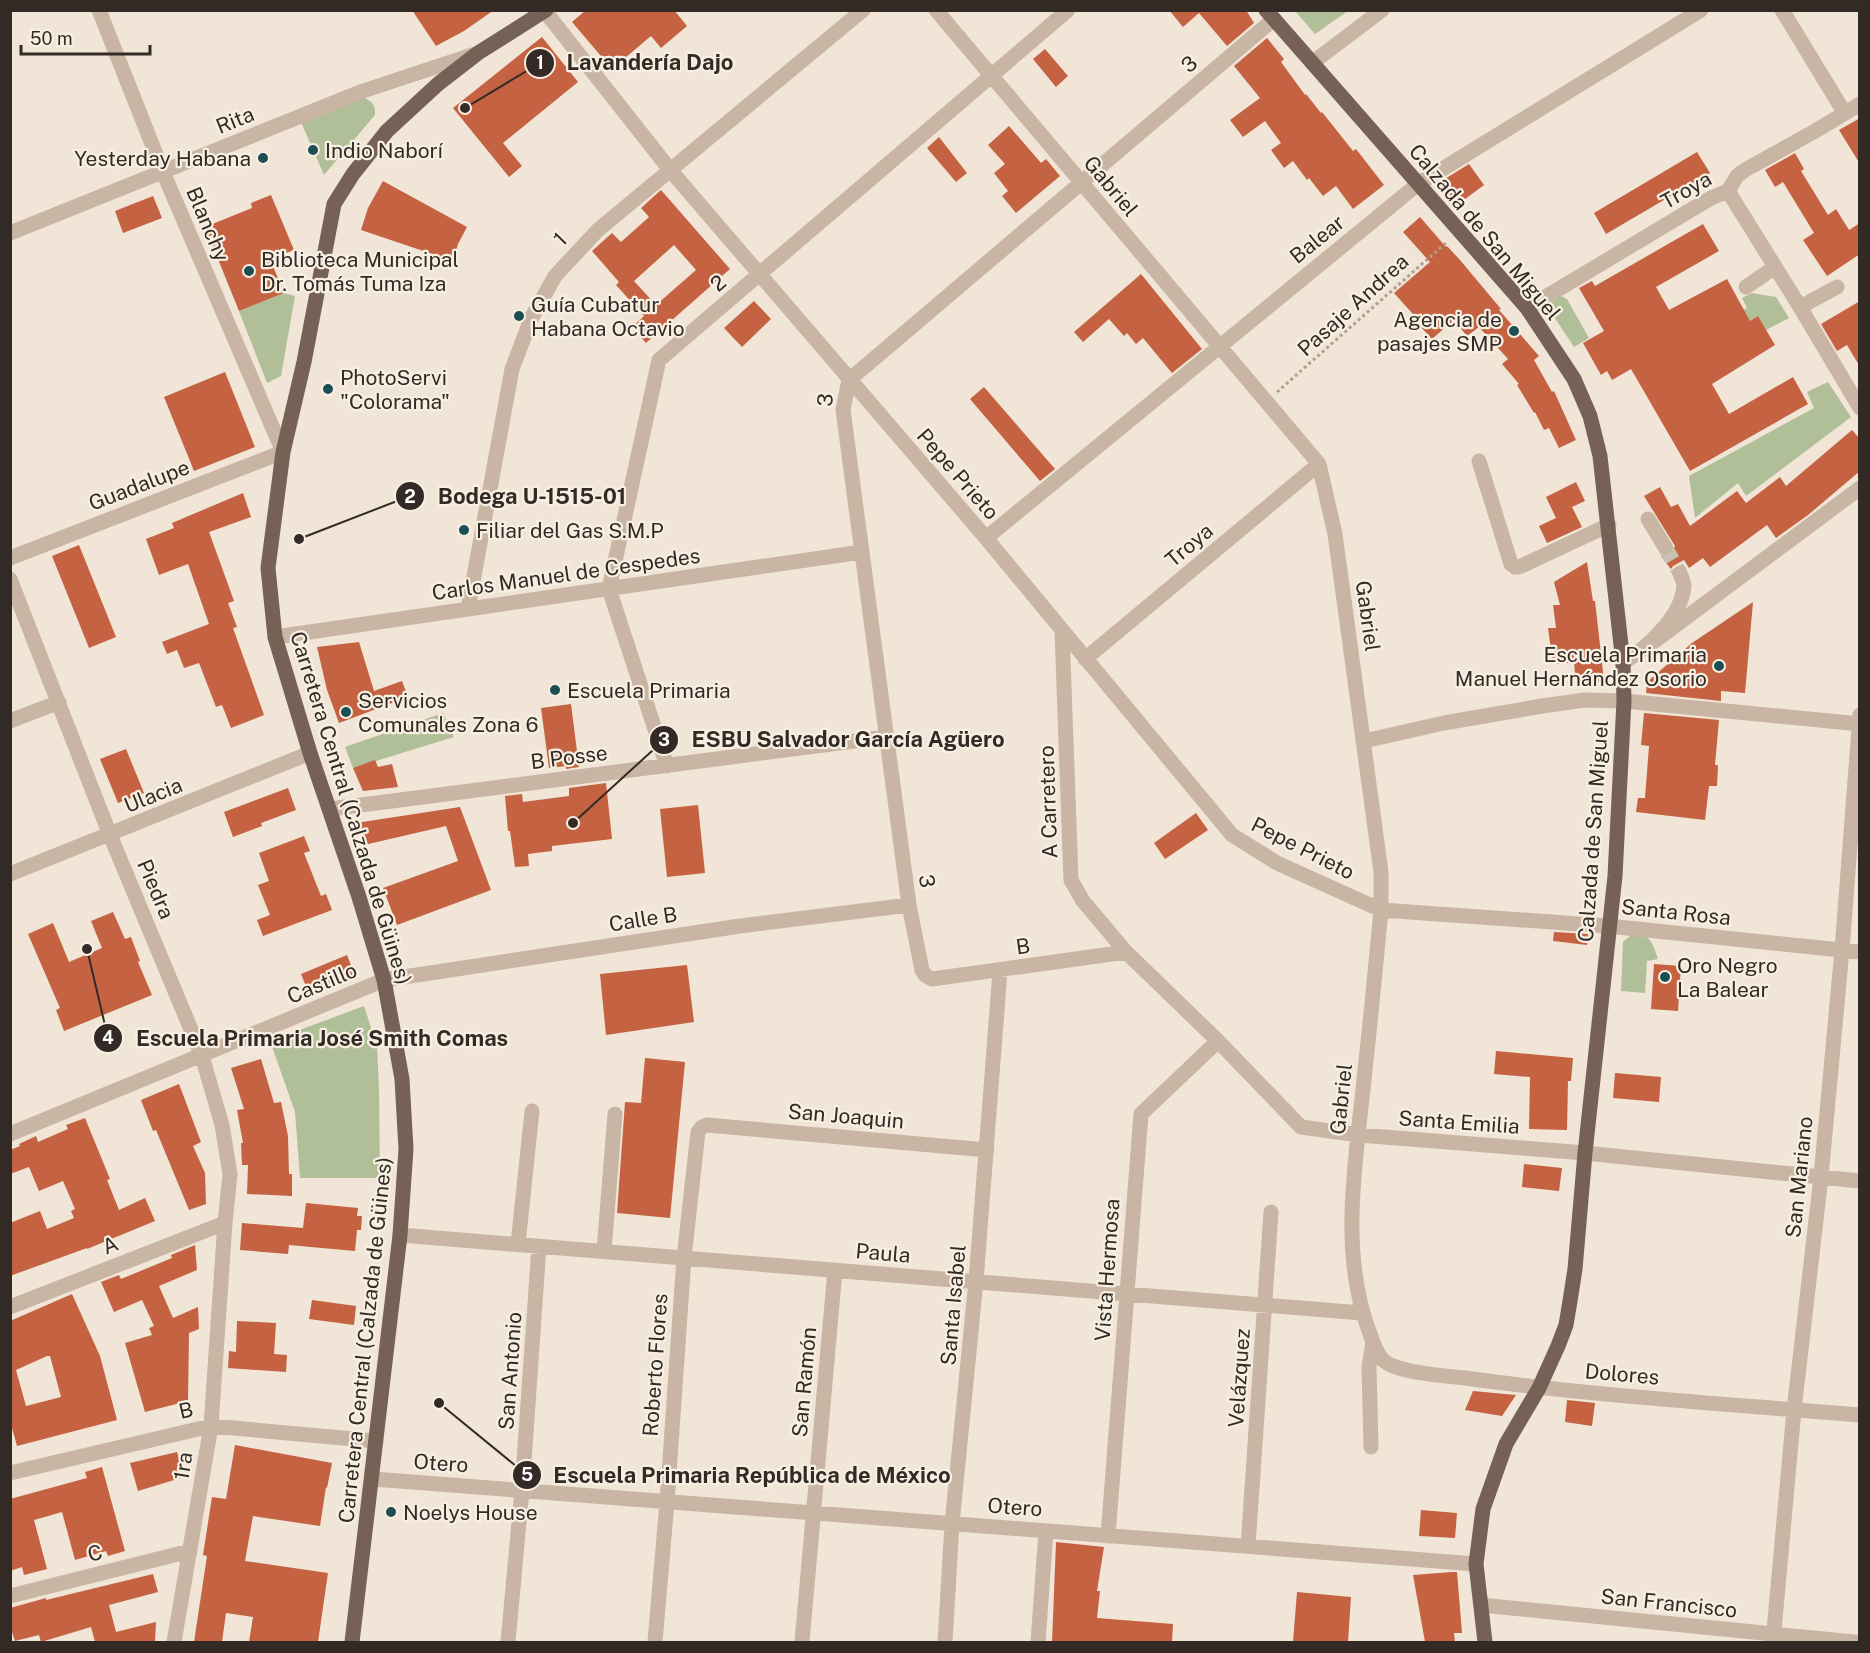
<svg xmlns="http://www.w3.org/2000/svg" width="1870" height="1653" font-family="'Public Sans',sans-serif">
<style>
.green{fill:#b1bf98}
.building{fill:#c46241;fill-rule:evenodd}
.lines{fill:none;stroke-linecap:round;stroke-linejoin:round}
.minor-tunnel{stroke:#cac0b3;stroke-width:15;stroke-dasharray:15 8;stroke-linecap:butt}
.path{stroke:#b39f8e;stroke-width:3;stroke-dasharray:3 3;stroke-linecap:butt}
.minor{stroke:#c8b5a4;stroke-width:15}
.major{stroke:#756156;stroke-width:15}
.poi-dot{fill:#1c4f54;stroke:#f8efe3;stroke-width:2}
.labels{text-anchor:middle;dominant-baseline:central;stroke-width:4.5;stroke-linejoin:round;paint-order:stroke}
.street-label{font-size:21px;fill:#332a25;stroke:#f8efe3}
.poi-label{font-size:21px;fill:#332a25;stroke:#f8efe3;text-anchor:start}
.leader{fill:none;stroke:#332a25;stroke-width:2}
.callout-dot{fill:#332a25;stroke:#f8efe3;stroke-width:2}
.mark-label{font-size:18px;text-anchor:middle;font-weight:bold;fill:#fff}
.callout-label{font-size:22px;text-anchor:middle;font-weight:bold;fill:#332a25;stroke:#f8efe3;stroke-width:4.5;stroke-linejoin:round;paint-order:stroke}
</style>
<rect width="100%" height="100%" fill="#f0e5d7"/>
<path class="green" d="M1295 11H1348L1315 34Z
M363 97C372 102 376 104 375 115L324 175 301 122Z
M284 293 295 296 281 376 267 383 239 311Z
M1752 293 1776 297 1789 318 1766 330 1758 316 1734 331 1727 318 1747 308 1742 298Z
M1559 295 1567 299 1589 338 1574 347 1545 303Z
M1828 382 1851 417 1746 496 1738 483 1695 518 1689 476 1814 408 1807 392Z
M443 713 454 737 353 768 345 747Z
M1639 934C1652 937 1654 947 1658 959L1647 961 1645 993 1621 991 1623 942 1630 936Z
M364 1006 377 1046 379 1089 380 1178H300L295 1112 270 1041Z"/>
<path class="building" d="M412 10H494L464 31 436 46Z
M586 10H674L687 26 661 48 651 36 612 69 572 22Z
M1169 10H1246L1254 23 1227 46 1199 13 1183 27Z
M542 37 578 82 503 143 522 166 509 177 453 108Z
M1267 38 1284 59 1281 62 1305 95 1306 94 1321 113 1322 112 1353 151 1356 149 1384 185 1353 209 1336 186 1323 196 1309 178 1307 180 1293 161 1284 168 1271 150 1281 143 1265 121 1243 137 1230 120 1260 98 1234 66Z
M1045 49 1068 76 1056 87 1033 59Z
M1860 118V164L1839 130Z
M1009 126 1041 163 1046 159 1060 176 1016 213 1002 196 1008 191 994 173 1005 164 988 145Z
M939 137 967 173 956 182 927 148Z
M1697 152 1710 173 1606 234 1594 213Z
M1795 153 1804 169 1801 171 1828 215 1836 209 1849 230 1860 223V254L1827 276 1803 240 1814 233 1783 182 1775 187 1765 170Z
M1469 164 1484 185 1457 205 1440 182Z
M383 181 467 227 458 244 453 261 361 230 368 208Z
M661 190 730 269 646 343 632 327 644 316 616 285 619 282 592 251 612 233 621 242 649 217 641 208ZM674 245 696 270 656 305 634 281Z
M271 195 294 250 270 259 284 293 239 311 205 227 252 208 251 203Z
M153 196 162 218 123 233 115 211Z
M1420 217 1446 247 1447 246 1460 260 1501 309 1499 310 1539 356 1534 360 1552 392 1554 391 1576 440 1559 448 1549 428 1544 430 1535 412 1534 413 1517 385 1519 384 1502 364 1508 359 1479 327 1467 336 1454 320 1432 339 1419 325 1421 323 1394 293 1430 262 1403 232Z
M1703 224 1719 251 1656 287 1669 310 1727 279 1750 321 1758 316 1775 345 1712 384 1729 414 1793 377 1808 404 1690 471 1631 369 1612 380 1607 371 1601 375 1583 343 1604 331 1579 288 1592 281 1595 286Z
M1141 274 1202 349 1172 373 1143 338 1136 344 1127 333 1124 336 1109 319 1083 342 1074 332Z
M754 301 771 319 742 347 724 328Z
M1860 301V367L1847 345 1837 351 1821 324Z
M225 372 255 447 194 471 164 397Z
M984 387 1055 469 1040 481 970 399Z
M1852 430 1860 439V471L1808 515 1776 538 1767 525 1710 567 1703 558 1689 568 1684 560 1673 566 1671 569 1661 556 1671 555 1675 546 1644 496 1660 487 1671 507 1678 504 1690 526 1737 491 1746 503 1780 477 1786 486Z
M1576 482 1585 501 1572 507 1582 527 1547 543 1539 526 1556 518 1546 497Z
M243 493 251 517 209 532 234 601 228 603 237 627 233 628 264 715 231 728 222 705 216 707 199 663 184 668 177 650 167 654 162 642 209 624 188 564 159 575 146 539 174 528 172 523Z
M79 545 116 637 89 648 52 556Z
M1587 562 1593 601H1595L1604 681 1576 684 1574 662 1553 664 1548 628H1556L1553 605H1560L1554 582Z
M1753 602 1745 693 1721 691V701L1646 693 1647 682 1692 643Z
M359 642 374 691 402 681 408 697 339 723 327 690 317 647Z
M571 704 579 767 566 769V766L549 768 541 708Z
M1644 713 1719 720 1715 765H1718L1717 786H1709L1705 820 1636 812 1638 798H1645L1649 746 1641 745Z
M126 749 144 793 118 803 100 759Z
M375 760 378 767 392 764 398 787 363 791 353 768Z
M606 783 612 839 552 846V851L528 854 529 866 515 867 510 831H508L505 796 522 794 523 802 569 796V788Z
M288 788 296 810 261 823 262 826 233 837 224 812Z
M698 805 705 873 667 877 660 809Z
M460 807 491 890 397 925 383 888 458 861 446 826 364 845 356 823Z
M1196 813 1208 830 1165 859 1154 843Z
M304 836 310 851 304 853 321 896 326 894 332 910 263 936 257 920 270 915 258 885 269 881 259 853Z
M113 912 125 939 131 937 140 961 138 962 152 995 64 1031 56 1010 60 1008 28 934 53 923 69 962 102 948 91 921Z
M1554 932 1588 934 1587 945 1553 941Z
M347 955 356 978 310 996 301 974Z
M1654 964 1681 966 1678 1011 1651 1009Z
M687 965 694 1022 606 1035 600 974Z
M1496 1051 1573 1058 1571 1081H1568L1567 1130 1529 1129 1530 1077 1494 1074Z
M645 1058 685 1062 670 1218 617 1213 625 1102 641 1103Z
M261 1059 274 1103 281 1102 288 1136 289 1174H292V1196L247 1194 248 1165H242L241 1143H243L237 1110 244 1109 231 1068Z
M1615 1073 1661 1077 1659 1102 1613 1098Z
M179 1084 201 1142 193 1146 205 1173 206 1204 189 1210 156 1130 153 1131 141 1100Z
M85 1118 110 1179 107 1180 119 1210 145 1198 155 1221 87 1249V1248L10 1276V1223L40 1211 47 1229 74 1218 71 1211 75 1209 63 1181 39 1191 29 1167 10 1174V1150L20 1146 19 1144 36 1136 38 1142 68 1129 66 1125Z
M1524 1164 1562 1168 1559 1191 1522 1187Z
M306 1203 358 1208 357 1216H362L361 1230H357L355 1251 289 1245 288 1254 240 1250 242 1223 303 1228Z
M195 1245 197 1270 159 1286 173 1318 198 1307 199 1329 189 1333 188 1401 145 1412 125 1343 152 1335 149 1328 154 1326 142 1300 114 1312 101 1282 119 1275 121 1279 172 1258 171 1255Z
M72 1294 100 1356 117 1420 17 1446 10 1421V1321ZM47 1356H50L61 1397 26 1406 16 1370Z
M312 1300 356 1306 354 1325 309 1319Z
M237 1321 276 1323 274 1354 287 1355 286 1372 228 1368 229 1351 236 1352Z
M1473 1391 1516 1395 1502 1416 1465 1410Z
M1567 1400 1595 1403 1592 1426 1565 1422Z
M235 1445 332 1463 327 1488 326 1487 320 1526 253 1516 245 1561 328 1573 318 1642H249L253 1617 226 1613 222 1642H194L207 1556 203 1555 212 1497 226 1499Z
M177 1452 184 1477 138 1491 130 1463Z
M102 1467 125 1551 108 1556 106 1551 75 1560 62 1512 34 1520 47 1569 24 1575 22 1567 10 1571V1499L87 1478 85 1472Z
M1421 1510 1457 1513 1455 1538 1419 1536Z
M1056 1542 1104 1547 1097 1591H1100L1097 1618 1173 1624 1172 1642H1052Z
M1452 1572H1457L1462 1633H1454L1455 1642H1425L1413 1575Z
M153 1574 158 1592 109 1605 116 1632 156 1622 155 1642H95L91 1627 41 1642 39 1635 15 1641 10 1626V1608L46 1598V1600Z
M1297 1592 1351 1597 1348 1642H1293Z"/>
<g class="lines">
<path class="minor-tunnel" d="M1665 547 1680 573"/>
<path class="path" d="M1277 392 1447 242"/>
<path class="minor" d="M544 10 671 171 986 538 1232 835 1277 863 1381 910 1608 926 1860 952
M936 10 1319 464 1335 534 1381 872V910C1376 963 1371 1016 1365 1070 1357 1155 1338 1248 1369 1331 1372 1340 1376 1353 1383 1360 1396 1373 1447 1376 1465 1378 1596 1396 1728 1404 1860 1415
M1782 10 1844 112
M1312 63 1382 10
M1728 191 1800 307 1860 408
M10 233 363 91 475 54
M1746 287 1775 267
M1800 307 1837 287
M1527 308 1711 198 1728 191 1737 176 1745 170 1817 130 1860 104
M1479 461 1511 564 1515 567H1519L1609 525
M1648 519 1665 547
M986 538 1418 184 1701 10
M10 558 283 452 163 172 99 10
M10 579 110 835 202 1056 222 1125 230 1174 225 1223 211 1426 174 1642
M468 609 512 369 531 319 555 276 598 230 863 10
M1062 631 1071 880 1083 901 1126 952 1218 1041 1301 1127 1359 1135 1585 1153 1860 1181
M275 637 862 552
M1644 649 1860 488
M1085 659 1319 464
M1623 663C1646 648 1682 617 1684 586 1684 582 1681 577 1680 573
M10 721 59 702
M1364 741 1444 723 1542 706 1585 700 1624 701 1860 724
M667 766 609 589 659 360 1068 10
M330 809 886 737
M10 874 310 753
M1126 952 932 979 925 975 922 970 909 905 843 410 849 380 1274 19
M10 1134 384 980 740 926 909 905
M400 1235 1362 1313
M518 1244 532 1111
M604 1251 615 1114
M10 1307 225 1223
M1371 1447 1369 1367 1373 1342
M10 1473 211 1426 376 1441
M373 1479 1476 1564
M1108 1536 1141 1114 1218 1041
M1248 1546 1271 1212
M10 1596 190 1551
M1481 1605 1854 1642
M508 1642 522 1490 539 1246
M655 1642 667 1502 684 1258 698 1132 702 1127 707 1125 987 1150
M802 1642 835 1270
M945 1642 952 1524 976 1281 1000 971
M1038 1642 1046 1531
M1773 1642 1794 1410 1821 1177 1842 950 1860 715"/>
<path class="major" d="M1266 10 1527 308 1574 379 1590 416 1600 456 1623 663 1624 701 1615 876 1585 1153 1575 1269 1570 1301 1566 1325 1558 1346 1539 1388 1506 1444 1483 1509 1476 1564 1485 1642
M352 1642 400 1235 406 1149 402 1079 384 980 359 897 310 753 275 637 268 568 283 452 304 362 334 204 353 174 387 131 438 84 478 53 546 10"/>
</g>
<g class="poi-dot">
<circle cx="313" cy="150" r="6"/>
<circle cx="263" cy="158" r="6"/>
<circle cx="249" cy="271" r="6"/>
<circle cx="519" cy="316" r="6"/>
<circle cx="1514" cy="331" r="6"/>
<circle cx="328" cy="389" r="6"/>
<circle cx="464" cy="530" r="6"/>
<circle cx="1719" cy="666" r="6"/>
<circle cx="555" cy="690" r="6"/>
<circle cx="346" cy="712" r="6"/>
<circle cx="1665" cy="977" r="6"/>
<circle cx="391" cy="1512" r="6"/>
</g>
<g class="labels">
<g class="street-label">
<text transform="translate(1189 64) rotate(-41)">3</text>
<text transform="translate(235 120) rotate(-22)">Rita</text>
<text transform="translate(1111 186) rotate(50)">Gabriel</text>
<text transform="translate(1686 190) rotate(-29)">Troya</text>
<text transform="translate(208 224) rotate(67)">Blanchy</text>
<text transform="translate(1485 232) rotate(50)">Calzada de San Miguel</text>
<text transform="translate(560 239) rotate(-46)">1</text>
<text transform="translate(1317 239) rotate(-39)">Balear</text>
<text transform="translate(718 283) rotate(-41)">2</text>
<text transform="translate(1353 305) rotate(-42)">Pasaje Andrea</text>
<text transform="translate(825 400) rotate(-84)">3</text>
<text transform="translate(958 474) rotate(49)">Pepe Prieto</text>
<text transform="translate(139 485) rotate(-21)">Guadalupe</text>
<text transform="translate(1189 545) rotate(-40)">Troya</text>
<text transform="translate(566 574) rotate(-8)">Carlos Manuel de Cespedes</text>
<text transform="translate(1368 616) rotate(82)">Gabriel</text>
<text transform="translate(569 757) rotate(-7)">B Posse</text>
<text transform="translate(153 795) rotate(-22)">Ulacia</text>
<text transform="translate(1048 802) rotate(-92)">A Carretero</text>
<text transform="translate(351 808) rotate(73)">Carretera Central (Calzada de Güines)</text>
<text transform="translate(1593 831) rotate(-86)">Calzada de San Miguel</text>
<text transform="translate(1303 848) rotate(27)">Pepe Prieto</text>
<text transform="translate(927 881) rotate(82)">3</text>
<text transform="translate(156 889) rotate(67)">Piedra</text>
<text transform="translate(1676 912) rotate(6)">Santa Rosa</text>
<text transform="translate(643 919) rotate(-9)">Calle B</text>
<text transform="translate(1023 946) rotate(-8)">B</text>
<text transform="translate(322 983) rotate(-23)">Castillo</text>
<text transform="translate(1341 1099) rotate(-84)">Gabriel</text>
<text transform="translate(846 1116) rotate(5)">San Joaquin</text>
<text transform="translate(1459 1122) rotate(4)">Santa Emilia</text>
<text transform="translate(1799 1177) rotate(-84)">San Mariano</text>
<text transform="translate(110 1245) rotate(-22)">A</text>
<text transform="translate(883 1253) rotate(5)">Paula</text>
<text transform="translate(1107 1270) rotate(-86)">Vista Hermosa</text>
<text transform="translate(953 1305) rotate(-85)">Santa Isabel</text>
<text transform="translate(365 1340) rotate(-84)">Carretera Central (Calzada de Güines)</text>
<text transform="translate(655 1365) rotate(-86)">Roberto Flores</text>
<text transform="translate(510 1371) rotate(-86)">San Antonio</text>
<text transform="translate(1622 1374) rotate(5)">Dolores</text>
<text transform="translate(1239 1378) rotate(-86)">Velázquez</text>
<text transform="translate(804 1382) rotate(-85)">San Ramón</text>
<text transform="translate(186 1410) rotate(-13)">B</text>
<text transform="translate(441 1463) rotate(4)">Otero</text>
<text transform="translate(183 1466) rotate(-81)">1ra</text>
<text transform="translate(1015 1507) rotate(4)">Otero</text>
<text transform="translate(95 1553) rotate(-14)">C</text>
<text transform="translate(1669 1603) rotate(6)">San Francisco</text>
</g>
<g class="poi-label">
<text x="325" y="150">Indio Naborí</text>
<text x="251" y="158" text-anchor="end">Yesterday Habana</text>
<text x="261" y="259">Biblioteca Municipal<tspan x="261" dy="24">Dr. Tomás Tuma Iza</tspan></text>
<text x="531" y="304">Guía Cubatur<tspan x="531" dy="24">Habana Octavio</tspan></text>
<text x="1502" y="319" text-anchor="end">Agencia de<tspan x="1502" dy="24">pasajes SMP</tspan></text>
<text x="340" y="377">PhotoServi<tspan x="340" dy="24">"Colorama"</tspan></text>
<text x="476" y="530">Filiar del Gas S.M.P</text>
<text x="1707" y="654" text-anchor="end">Escuela Primaria<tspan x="1707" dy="24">Manuel Hernández Osorio</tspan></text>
<text x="567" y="690">Escuela Primaria</text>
<text x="358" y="700">Servicios<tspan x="358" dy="24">Comunales Zona 6</tspan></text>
<text x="1677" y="965">Oro Negro<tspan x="1677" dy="24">La Balear</tspan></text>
<text x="403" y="1512">Noelys House</text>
</g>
</g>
<path class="leader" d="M465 108L540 63M299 539L410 496M573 823L664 740M87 949L108 1038M439 1403L527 1475"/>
<g class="callout-dot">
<circle cx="465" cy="108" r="6"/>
<circle cx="299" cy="539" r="6"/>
<circle cx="573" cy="823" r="6"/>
<circle cx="87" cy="949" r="6"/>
<circle cx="439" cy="1403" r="6"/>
<circle cx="540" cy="63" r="15"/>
<circle cx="410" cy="496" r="15"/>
<circle cx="664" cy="740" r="15"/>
<circle cx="108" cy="1038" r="15"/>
<circle cx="527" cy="1475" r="15"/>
</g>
<g class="mark-label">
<text x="540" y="69">1</text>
<text x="410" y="503">2</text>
<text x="664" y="746">3</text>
<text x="108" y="1044">4</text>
<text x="527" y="1481">5</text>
</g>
<g class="callout-label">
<text x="650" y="70">Lavandería Dajo</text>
<text x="532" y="504">Bodega U-1515-01</text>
<text x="848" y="747">ESBU Salvador García Agüero</text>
<text x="322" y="1046">Escuela Primaria José Smith Comas</text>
<text x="752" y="1483">Escuela Primaria República de México</text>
</g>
<rect width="1870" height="1653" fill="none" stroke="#332a25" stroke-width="24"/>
<path d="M21 45v9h129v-9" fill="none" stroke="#332a25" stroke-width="3"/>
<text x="30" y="45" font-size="18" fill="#332a25" stroke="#f8efe3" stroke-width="4.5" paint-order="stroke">50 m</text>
</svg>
